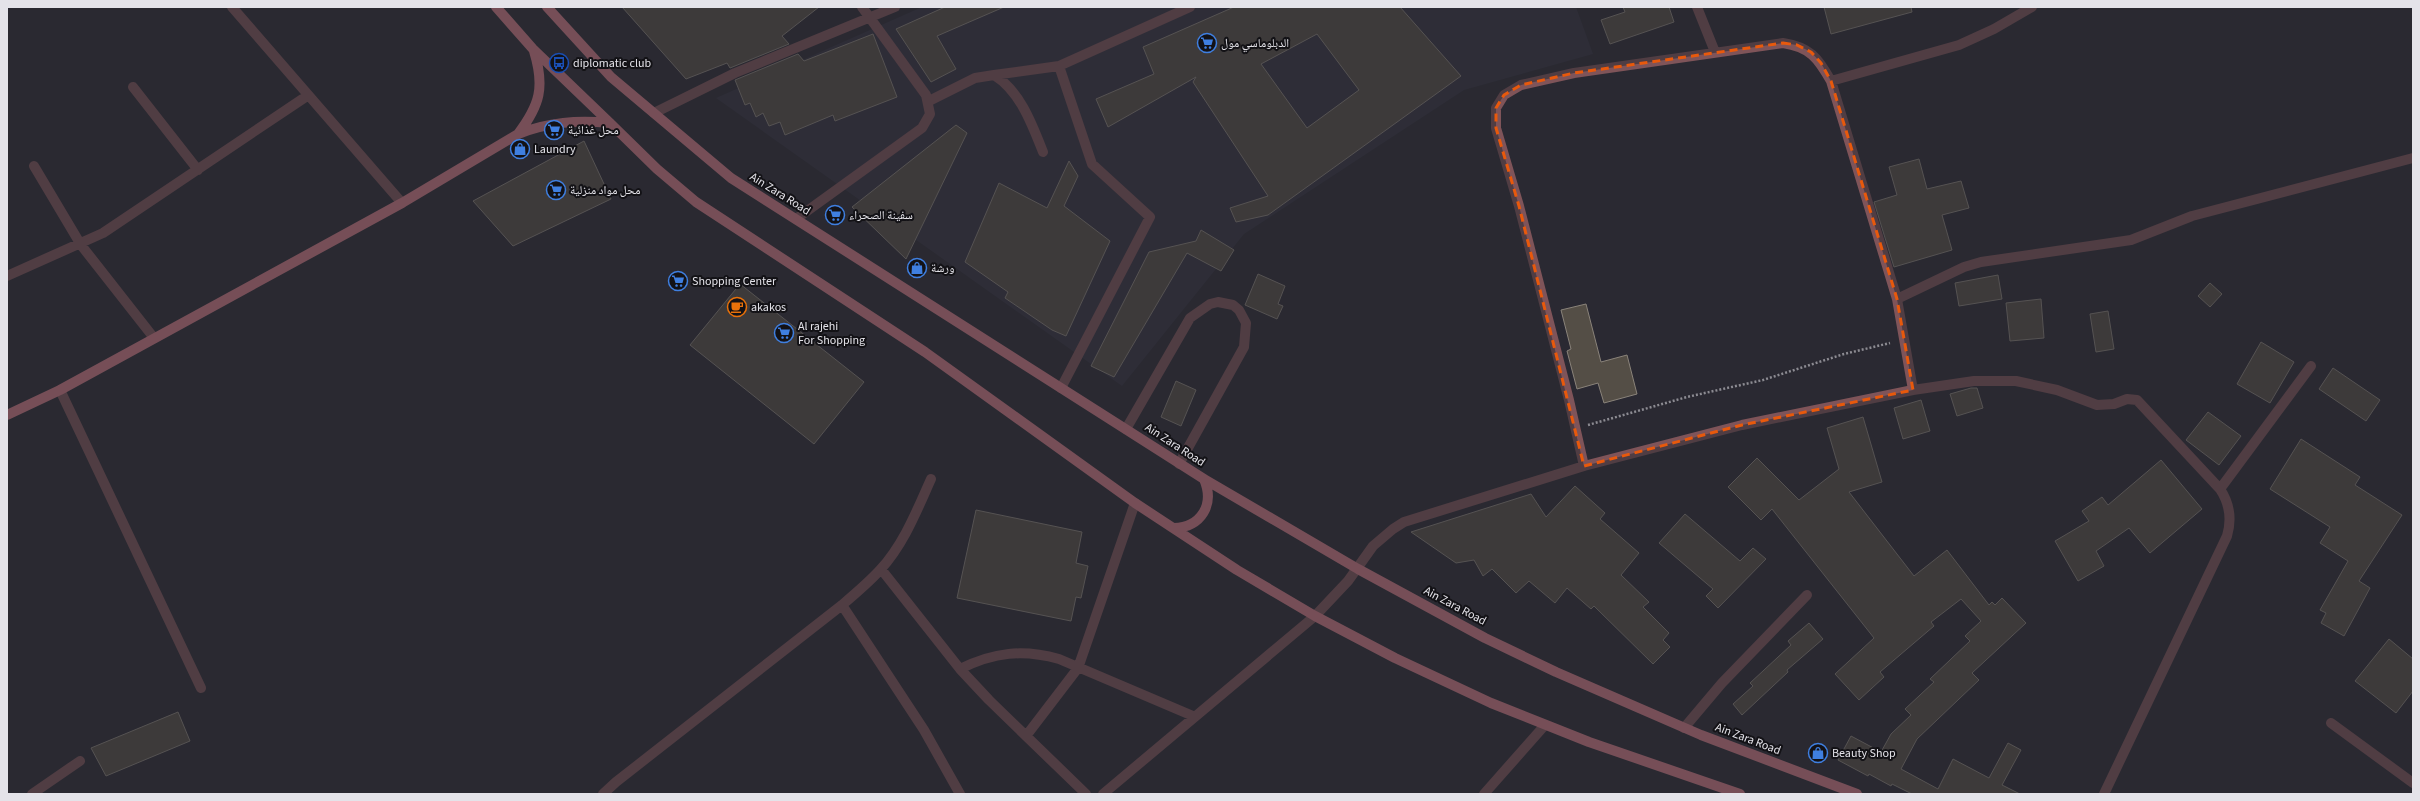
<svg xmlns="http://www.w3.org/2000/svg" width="2420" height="801" font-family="'Source Sans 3','Noto Naskh Arabic',sans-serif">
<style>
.built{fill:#34323f}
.building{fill:#544e46;stroke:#8a837a;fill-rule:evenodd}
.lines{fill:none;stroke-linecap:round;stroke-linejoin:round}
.path{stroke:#8c8b92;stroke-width:2.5;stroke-dasharray:2 2;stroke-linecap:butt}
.minor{stroke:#7f5459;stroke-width:10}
.major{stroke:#d27b86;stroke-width:10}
.marked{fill:none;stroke:#e8590c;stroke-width:3;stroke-dasharray:8 5;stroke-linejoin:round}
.labels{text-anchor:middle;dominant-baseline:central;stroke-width:4;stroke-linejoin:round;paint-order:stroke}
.poi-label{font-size:12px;fill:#e4e3e9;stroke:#131216;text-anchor:start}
.street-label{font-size:12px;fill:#e4e3e9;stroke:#131216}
</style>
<rect width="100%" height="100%" fill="#2a2932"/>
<path class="built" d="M922 7H1576L1593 54 1464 90 1244 234 1122 386 716 98Z"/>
<path class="building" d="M622 7H819L782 36 789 44 730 68 727 63 686 79Z
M945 7H1004L937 36 956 69 931 82 896 29Z
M1234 7H1400L1461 76 1268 215 1236 222 1230 208 1268 196 1193 82 1196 77 1108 127 1096 99 1154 74 1143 47ZM1317 34 1359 90 1307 128 1261 64Z
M1623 7H1669L1674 22 1610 44 1601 20 1625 12Z
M1824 7H1911L1912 12 1831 34Z
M873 34 897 97 835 121 833 115 785 135 780 122 769 126 763 113 756 117 750 103 745 105 735 80 798 54 804 61Z
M956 125 967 133 906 259 852 207Z
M584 141 611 199 513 246 473 201Z
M1919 159 1927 189 1961 181 1969 208 1942 215 1952 250 1894 267 1874 202 1897 195 1889 167Z
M1069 161 1078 176 1064 206 1110 241 1066 336 1052 330 1005 298 1008 292 965 262 999 183 1047 208Z
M1201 230 1234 250 1221 271 1187 253 1114 377 1091 366 1149 252 1196 241Z
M1258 274 1285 286 1278 304 1283 306 1277 319 1245 305Z
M1998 275 2002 299 1959 306 1955 283Z
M2210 283 2222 294 2210 307 2198 296Z
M740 284 864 382 814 444 690 345Z
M2041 299 2044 338 2010 341 2006 303Z
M1586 304 1601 362 1627 355 1637 394 1604 403 1598 383 1577 389 1567 351 1571 349 1561 310Z
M2108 311 2114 349 2096 352 2090 314Z
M2261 342 2294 362 2270 403 2237 384Z
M2333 368 2380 400 2366 421 2319 389Z
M1176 381 1196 390 1181 426 1161 417Z
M1971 388H1977L1983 408 1957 416 1950 394Z
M1921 400 1930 431 1903 439 1894 408Z
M2208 412 2241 436 2219 465 2186 440Z
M1863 417 1882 482 1849 492 1914 576 1947 550 1989 605 1992 602 1995 605 2002 598 2026 623 1972 673 1979 680 1917 739 1901 769 1938 789 1953 759 1989 778 2008 743 2021 750 2002 785 2020 794H1912L1892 784 1891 786 1869 774 1868 776 1838 760 1851 736 1881 752 1891 734 1911 715 1905 709 1934 682 1930 679 1970 641 1965 636 1981 621 1961 599 1931 622 1934 626 1880 672 1884 677 1859 700 1835 674 1874 638 1772 509 1761 520 1728 487 1757 458 1799 500 1839 469 1827 428Z
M2301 439 2360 477 2355 485 2402 515 2359 581 2370 588 2344 636 2321 623 2326 613 2320 610 2348 561 2320 543 2330 527 2270 489Z
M2161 460 2202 509 2150 553 2129 528 2096 551 2104 566 2078 581 2055 541 2089 521 2082 511 2102 497 2108 505Z
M1575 486 1605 513 1600 519 1639 553 1621 575 1649 602 1643 607 1669 633 1663 640 1670 647 1653 664 1594 606 1591 609 1567 588 1555 603 1529 581 1516 593 1492 569 1483 576 1474 560 1456 563 1411 532 1531 494 1546 517Z
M976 510 1082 532 1076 563 1088 566 1081 598 1076 597 1071 621 957 598Z
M1685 514 1740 561 1753 548 1766 559 1718 608 1706 596 1713 589 1659 543Z
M1809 623 1823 639 1787 670 1788 672 1742 715 1733 704 1753 686 1750 683 1791 645 1788 641Z
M2389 639 2413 659V691L2396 713 2355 681Z
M178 712 190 741 106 776 91 748Z"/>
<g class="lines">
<path class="path" d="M1588 425 1687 397 1763 380 1844 354 1890 343"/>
<path class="minor" d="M232 7 402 203
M1697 7 1715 52
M994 75 1059 66
M1831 81 1959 45 1994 29 2032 7
M133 87 198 170
M929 101 975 78 994 75C1020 91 1032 124 1043 152
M654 113 735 73 895 7
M34 166 81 245 154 338
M796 219 922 128 930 114 926 95 862 7
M7 276 103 233 307 96
M1897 299 1964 267 1981 262 2131 240 2192 216 2413 158
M1061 388 1150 217 1092 164 1059 66 1190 7
M60 390 201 688
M1126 429 1190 318 1210 304 1218 302 1233 305 1239 310 1246 323 1244 347 1179 464
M1584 466 1569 400 1519 206 1496 128V108L1504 95 1521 85 1574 73 1783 43C1810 47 1818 58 1831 81L1897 299 1913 390
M2220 489 2311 366
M881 569 960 669 989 700 1086 794
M842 605 924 730 960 794
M960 669C994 652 1023 649 1059 659L1193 716
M2331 723 2413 783
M1684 728 1722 683 1807 595
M1026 736 1078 668 1135 503
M32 794 80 761
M603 794 616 782 842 605C855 594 869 582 880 570 904 544 917 510 931 479
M1103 794 1315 616 1348 581 1373 546 1393 529 1404 522 1584 466 1742 425 1913 390 1974 381H2016L2057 390 2097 405 2114 404 2127 399 2137 400 2220 489C2230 504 2232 519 2227 536L2104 794
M1484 794 1545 725"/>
<path class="major" d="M496 7 533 49 610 123 657 169 696 202 925 352 1135 503 1237 570 1315 616 1395 658 1491 703 1589 742 1740 794
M547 7 611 77 731 178 1204 479 1358 569 1485 638 1556 672 1701 735 1857 794
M518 134C540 105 545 87 534 51
M7 415 60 390 402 203 518 134C549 122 577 120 610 123
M1174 528C1201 527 1215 505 1204 479"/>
</g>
<path d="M0 0H2420V801H0ZM1783 43 1797 45 1811 52 1821 63 1831 81 1897 299 1913 390 1742 425 1584 466 1519 206 1496 128V108L1504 95 1521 85 1574 73Z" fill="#2a2932" fill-opacity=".55" fill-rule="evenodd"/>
<path class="marked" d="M1783 43 1797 45 1811 52 1821 63 1831 81 1897 299 1913 390 1742 425 1584 466 1519 206 1496 128V108L1504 95 1521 85 1574 73Z"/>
<defs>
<g id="supermarket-ring" transform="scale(1)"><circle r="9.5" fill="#131216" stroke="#3f7fe0" stroke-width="1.5"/><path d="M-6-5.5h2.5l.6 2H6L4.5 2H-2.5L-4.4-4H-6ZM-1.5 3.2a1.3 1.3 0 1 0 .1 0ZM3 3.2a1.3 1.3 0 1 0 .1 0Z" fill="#3f7fe0"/></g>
<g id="bus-ring" transform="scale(1)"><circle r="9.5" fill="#131216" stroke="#1a4fb4" stroke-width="1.5"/><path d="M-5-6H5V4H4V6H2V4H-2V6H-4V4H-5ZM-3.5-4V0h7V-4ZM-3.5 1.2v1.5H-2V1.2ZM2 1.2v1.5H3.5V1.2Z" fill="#1a4fb4"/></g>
<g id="shop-ring" transform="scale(1)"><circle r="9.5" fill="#131216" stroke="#3f7fe0" stroke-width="1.5"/><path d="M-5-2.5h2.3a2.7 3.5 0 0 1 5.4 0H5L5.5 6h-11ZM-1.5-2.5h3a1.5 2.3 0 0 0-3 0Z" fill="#3f7fe0"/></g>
<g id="cafe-ring" transform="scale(1)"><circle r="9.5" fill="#131216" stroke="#e8710a" stroke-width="1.5"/><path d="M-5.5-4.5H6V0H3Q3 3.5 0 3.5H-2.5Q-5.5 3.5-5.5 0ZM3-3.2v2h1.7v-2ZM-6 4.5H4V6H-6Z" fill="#e8710a"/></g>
</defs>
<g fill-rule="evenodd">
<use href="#supermarket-ring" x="1207" y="43"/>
<use href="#bus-ring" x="559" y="63"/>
<use href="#supermarket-ring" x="554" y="130"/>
<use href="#shop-ring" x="520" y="149"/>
<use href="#supermarket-ring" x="556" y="190"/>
<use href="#supermarket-ring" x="835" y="215"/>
<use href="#shop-ring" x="917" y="268"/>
<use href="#supermarket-ring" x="678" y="281"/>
<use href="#cafe-ring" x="737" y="307"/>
<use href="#supermarket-ring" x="784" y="333"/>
<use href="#shop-ring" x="1818" y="753"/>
</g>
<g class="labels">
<g class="poi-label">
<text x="1221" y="43">الدبلوماسي مول</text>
<text x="573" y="63">diplomatic club</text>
<text x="568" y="130">محل غذائية</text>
<text x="534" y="149">Laundry</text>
<text x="570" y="190">محل مواد منزلية</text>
<text x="849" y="215">سفينة الصحراء</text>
<text x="931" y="268">ورشة</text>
<text x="692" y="281">Shopping Center</text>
<text x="751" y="307">akakos</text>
<text x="798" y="326">Al rajehi<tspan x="798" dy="14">For Shopping</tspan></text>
<text x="1832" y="753">Beauty Shop</text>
</g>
<g class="street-label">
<text transform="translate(780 194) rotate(32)">Ain Zara Road</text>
<text transform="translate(1175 445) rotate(33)">Ain Zara Road</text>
<text transform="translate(1455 606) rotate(28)">Ain Zara Road</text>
<text transform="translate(1748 739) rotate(21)">Ain Zara Road</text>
</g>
</g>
<rect width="2420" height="801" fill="none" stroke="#e4e3e9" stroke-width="16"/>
</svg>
